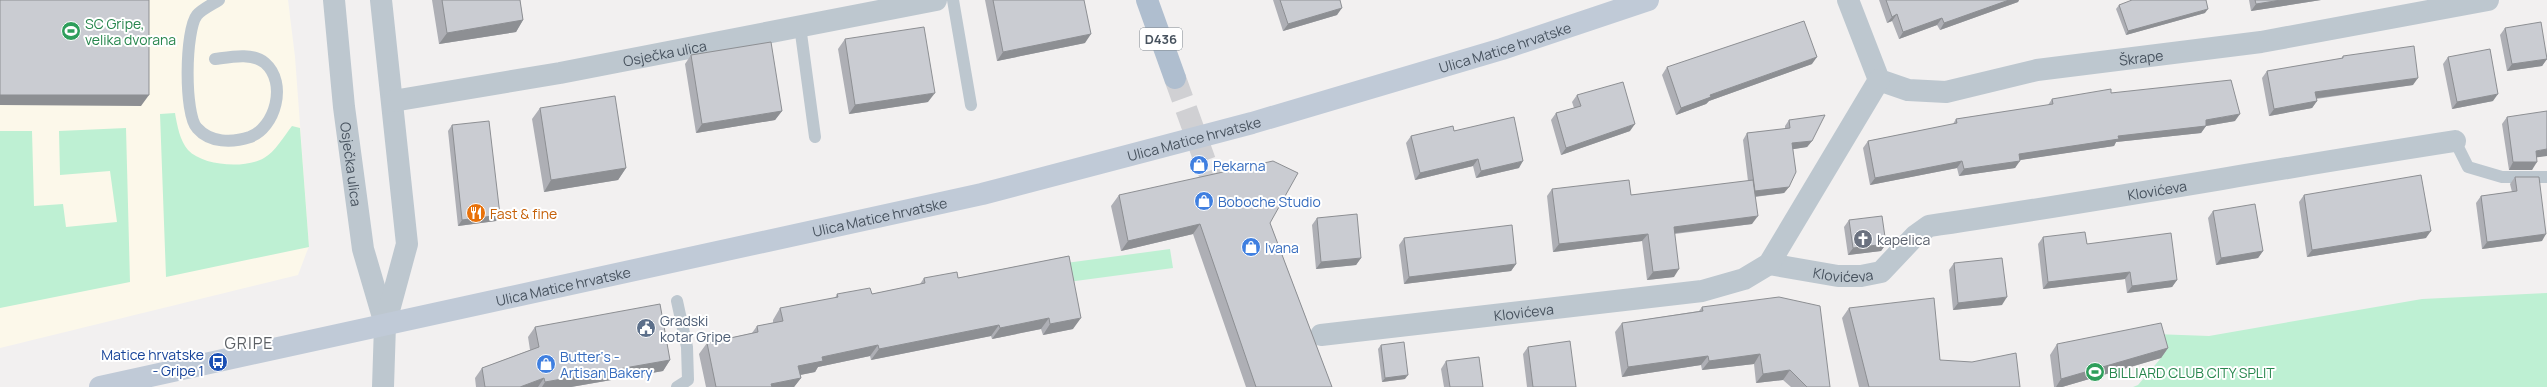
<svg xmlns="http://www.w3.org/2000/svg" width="2547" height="387" font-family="Manrope,sans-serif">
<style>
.commercial{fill:#fcf8ea}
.green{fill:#bef0d3}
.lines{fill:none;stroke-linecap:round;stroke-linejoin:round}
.primary-tunnel{stroke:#d0d0d3;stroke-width:22;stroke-dasharray:22 11;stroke-linecap:butt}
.lane{stroke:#bdc7cf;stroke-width:12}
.street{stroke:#bdc7cf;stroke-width:22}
.secondary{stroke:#c0cad7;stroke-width:22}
.primary{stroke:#afbecf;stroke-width:22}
.wall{fill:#aeafb5}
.shaded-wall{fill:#8d8f93}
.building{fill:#caccd2;stroke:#8d8f93}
.labels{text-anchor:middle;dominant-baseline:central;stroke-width:4;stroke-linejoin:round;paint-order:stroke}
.shield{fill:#fff;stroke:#7e868e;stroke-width:1}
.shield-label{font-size:13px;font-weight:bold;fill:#47525e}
.leisure-label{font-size:14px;fill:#27864d;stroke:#fff;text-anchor:start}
.street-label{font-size:14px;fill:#47525e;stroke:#fff}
.shop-label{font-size:14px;fill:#366cbe;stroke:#fff;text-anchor:start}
.food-label{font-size:14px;fill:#c56008;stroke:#fff;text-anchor:start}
.worship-label{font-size:14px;fill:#5b616d;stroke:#fff;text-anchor:start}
.service-label{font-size:14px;fill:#4e5e75;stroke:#fff;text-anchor:start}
.transit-label{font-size:14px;fill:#164399;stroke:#fff;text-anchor:end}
.quarter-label{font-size:16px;letter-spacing:1px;fill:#5c6065;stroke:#fff}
</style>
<rect width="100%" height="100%" fill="#f2f0f0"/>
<path class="commercial" d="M0 0H288L295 57 309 246 298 275 0 348Z"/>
<path class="green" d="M175 113C177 125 180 141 188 150 203 166 245 169 264 158 275 152 284 136 292 126L300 128 309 247 166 277 160 114Z
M126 128 130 282 0 308V131H32L34 206 63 204 66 227 117 222 110 171 60 175 59 131Z
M1170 249 1173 268 1068 282 1066 263Z
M2547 293V387H2133L2138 385 2161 358 2154 334 2209 336 2422 299Z"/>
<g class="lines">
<path class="primary-tunnel" d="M1175 78 1220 203"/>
<path class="lane" d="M953 0 971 105
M800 26 815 137
M215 59C230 57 252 52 265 63 288 83 275 128 250 137 232 143 210 143 197 128 184 114 185 30 197 15 202 9 213 4 219 0
M2455 141 2468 167 2502 177H2547
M677 387 688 380 687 347 677 301"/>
<g class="street">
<path id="s1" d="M334 0 344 107 363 249 385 324"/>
<path d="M381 0 407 244 385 325 383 387"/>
<path id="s2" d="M1848 0 1879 80 1908 90 1946 92 2037 70 2261 42 2488 0"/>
<path id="s3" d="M393 101 560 73 936 0"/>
<path id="s4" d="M1769 264 1838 276H1861L1881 272 1915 236 1929 226C2105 200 2280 168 2455 141"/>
<path id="s5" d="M1321 335 1702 291 1744 279 1769 264 1879 80"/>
</g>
<path class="secondary" id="s6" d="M100 387 982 194 1252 123 1502 49 1648 0"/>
<path class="primary" d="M1147 0 1175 78"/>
</g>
<path class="wall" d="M432 0H520L523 20 516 32 439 44Z
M985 0H1084L1085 43 997 61Z
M1273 0H1340L1337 15 1283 31Z
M1879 0H2019L2018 2 1940 30 1937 25 1899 39 1892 21 1887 23Z
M2249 0H2321L2251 11Z
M2119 5 2205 13 2126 35 2116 9Z
M2505 28 2547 59 2542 66 2507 71 2500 35Z
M845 39 928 102 849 114 838 49Z
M691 55 782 111 775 120 696 133 685 64Z
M2343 56 2413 85 2316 99 2317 101 2312 108 2269 116 2262 78 2267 71 2341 59Z
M2448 57 2493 101 2452 109 2443 64Z
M1812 64 1709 101 1706 104 1676 115 1662 75 1667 67Z
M2111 93 2235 121 2206 126 2201 133 2116 142 2114 146 2019 160 2015 168 1959 176 1957 168 1870 185 1863 148 1868 141 1953 124 1956 119 2048 105 2052 99Z
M1577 95 1630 131 1561 155 1551 120 1556 113 1574 108 1572 102Z
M540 108 626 168 618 180 544 192 532 119Z
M2507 117 2536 157 2532 170H2509L2502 124Z
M1789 120 1812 141 1807 147 1793 149 1789 187 1784 193 1755 197 1752 224 1675 234 1674 277 1647 280 1642 241 1553 252 1547 196 1552 189 1631 195 1748 181 1743 140 1747 133 1785 129V126Z
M452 125 496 221 458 226 448 131Z
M1454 131 1519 168 1476 178 1473 166 1415 180 1406 143 1411 136Z
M2515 177 2542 241 2482 249 2476 203 2481 196 2512 192 2510 184Z
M1119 195 1270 223 1332 387H1246L1193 234 1121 251 1111 206Z
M2304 195 2426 238 2307 257 2299 202Z
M2213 211 2263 251 2258 258 2216 265 2208 218Z
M1317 218 1361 258 1356 265 1316 269 1312 225Z
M1849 220 1886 244 1881 251 1848 255 1844 227Z
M2043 237 2087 244 2177 280 2172 287 2127 293 2125 279 2043 289 2038 244Z
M1404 238 1516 264 1511 271 1404 284 1399 245Z
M1069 256 1073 329 1043 335 1041 329 992 339 991 336 871 360 870 356 818 367 815 372 800 375 801 378 794 387H706L699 354 707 343 752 333 757 326 773 323V320L780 308 835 298 837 294H872L920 284 924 278H958Z
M1954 263 2002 305 1953 310 1949 270Z
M1702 307 1830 387H1791L1783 380 1756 383 1754 364 1702 370 1701 365 1622 377 1615 332 1622 323 1699 311Z
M1849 308 1940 360 2020 387H1859L1842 318Z
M535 327 670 360 663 371 571 387H476L475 378 482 368 530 350 528 337Z
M2057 344 2168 348 2161 358 2062 387H2054L2050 355Z
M1381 345 1405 379 1382 382 1378 349Z
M1528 347 1576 387H1527L1523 354Z
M1446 361 1483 387H1444L1441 369Z"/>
<path class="shaded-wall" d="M2009 0H2019L2018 2 1940 30 1944 23Z
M2281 0H2321L2251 11 2256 4Z
M1342 8 1337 15 1283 31 1288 24Z
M2208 9 2205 13 2126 35 2128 31Z
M1897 14 1892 21 1887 23 1892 17Z
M1942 18 1937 25 1899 39 1903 32Z
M523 20 516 32 439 44 447 33Z
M1091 34 1085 43 997 61 1003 52Z
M1817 57 1812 64 1709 101 1706 104 1676 115 1681 108 1710 95Z
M2547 59 2542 66 2507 71 2512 64Z
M2418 78 2413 85 2310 99 2315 92Z
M935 93 928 102 849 114 855 105Z
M2498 94 2493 101 2452 109 2457 102Z
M0 95H149L141 106 0 105Z
M2317 101 2312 108 2269 116 2274 109Z
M782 111 775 120 696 133 702 124Z
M2240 114 2235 121 2206 126 2201 133 2116 142 2114 146 2014 161 2019 154 2118 136Z
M1635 124 1630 131 1561 155 1566 148Z
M1812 141 1807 147 1788 150 1792 143Z
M2547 149V156L2531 158 2536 151Z
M1478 159 1473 166 1415 180 1420 173Z
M1523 161 1519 168 1476 178 1481 171Z
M1962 161 1957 168 1870 185 1875 178Z
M2020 161 2015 168 1959 176 1964 169Z
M2513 162H2537L2532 170H2509Z
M626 168 618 180 544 192 551 180Z
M1789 187 1784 193 1751 197 1755 191Z
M500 215 496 221 458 226 462 220Z
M1758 216 1752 224 1668 234 1674 227Z
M1200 224 1193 234 1121 251 1128 241Z
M2431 231 2426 238 2307 257 2312 250Z
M1648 234 1642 241 1553 252 1559 244Z
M2546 234 2542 241 2482 249 2487 242Z
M1886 244 1881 251 1848 255 1853 248Z
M2263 251 2258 258 2216 265 2221 258Z
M1361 258 1356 265 1316 269 1321 262Z
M1516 264 1511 271 1404 284 1409 277Z
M1679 269 1674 277 1647 280 1653 272Z
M2130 272 2125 279 2043 289 2048 282Z
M2177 280 2172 287 2127 293 2132 286Z
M2007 297 2002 305 1953 310 1958 303Z
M1049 318 1041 329 992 339 1000 328Z
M1081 318 1073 329 1043 335 1050 324Z
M999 325 991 336 871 360 879 349Z
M878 345 870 356 818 367 815 372 790 377 798 366 822 357Z
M2168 348 2161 358 2062 387H2056L2061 379Z
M1760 354 1754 364 1702 370 1709 361Z
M1708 356 1701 365 1622 377 1628 367Z
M670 360 663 371 571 387H542L545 382Z
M1790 370 1783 380 1756 383 1763 374Z
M1408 375 1405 379 1382 382 1385 378Z
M544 378 538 387H520Z
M801 378 794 387H769L771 384Z"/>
<path class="building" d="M0 0H149V95H0Z
M442 0H520L523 20 447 33Z
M993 0H1084L1091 34 1003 52Z
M1280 0H1340L1342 8 1288 24Z
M1886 0H2009L1944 23 1942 18 1903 32 1897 14 1892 17Z
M2132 0H2206L2208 9 2128 31 2119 5Z
M2255 0H2281L2256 4Z
M1804 21 1817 57 1710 95 1711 97 1681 108 1667 67Z
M2541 22 2547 59 2512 64 2505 28Z
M924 27 935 93 855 105 845 39Z
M771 42 782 111 702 124 691 55Z
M2414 46 2418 78 2315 92 2317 101 2274 109 2267 71 2343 58V56Z
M2490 49 2498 94 2457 102 2448 57Z
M2231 80 2240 114 2206 120V126L2118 136 2119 139 2019 154 2020 161 1964 169 1962 161 1875 178 1868 141 1957 123 1956 119 2053 104 2052 99 2111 89V93Z
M1623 82 1635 124 1566 148 1556 113 1581 106 1577 95Z
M615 96 626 168 551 180 540 108Z
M2547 111V149L2536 151 2537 162H2513L2507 117Z
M1825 115 1812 141 1792 143 1796 172 1789 187 1755 191 1747 133 1790 128 1789 120Z
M1514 117 1523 161 1481 171 1478 159 1420 173 1411 136 1453 126 1454 131Z
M489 121 500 215 462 220 452 125Z
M1273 161 1298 173 1270 223 1332 387H1256L1200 224 1128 241 1119 195Z
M2421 175 2431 231 2312 250 2304 195Z
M2515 177H2539L2546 234 2487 242 2481 196 2517 191Z
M1629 180 1631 195 1753 180 1758 216 1674 227 1679 269 1653 272 1648 234 1559 244 1552 189Z
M2255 204 2263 251 2221 258 2213 211Z
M1357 214 1361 258 1321 262 1317 218Z
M1882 216 1886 244 1853 248 1849 220Z
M1512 225 1516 264 1409 277 1404 238Z
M2085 232 2087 244 2171 233 2177 280 2132 286 2130 272 2048 282 2043 237Z
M1069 256 1081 318 1050 324 1049 318 1000 328 999 325 879 349 878 345 822 357 823 361 798 366 801 378 771 384 772 387H716L707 343 758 332 757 326 783 321 780 308 838 297 837 294 870 288 872 294 925 283 924 278 957 272 958 278Z
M2002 258 2007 297 1958 303 1954 263Z
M1779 297 1820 306 1830 387H1807L1790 370 1763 374 1760 354 1709 361 1708 356 1628 367 1622 323 1703 311 1702 307Z
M1934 298 1940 360 1972 362 2016 353 2020 387H1869L1849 308Z
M660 304 670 360 545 382 544 378 520 387H485L482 368 539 347 535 327Z
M2161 323 2168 348 2061 379 2057 344Z
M1570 341 1576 387H1533L1528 347Z
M1404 342 1408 375 1385 378 1381 345Z
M1479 357 1483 387H1450L1446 361Z"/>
<defs>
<g id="stadium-disc" transform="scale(1)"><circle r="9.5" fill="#2e9e5b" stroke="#fff"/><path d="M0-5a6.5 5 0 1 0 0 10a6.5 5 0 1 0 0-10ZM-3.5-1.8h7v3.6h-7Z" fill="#fff"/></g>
<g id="shop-disc" transform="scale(1)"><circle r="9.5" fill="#3f7fe0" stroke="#fff"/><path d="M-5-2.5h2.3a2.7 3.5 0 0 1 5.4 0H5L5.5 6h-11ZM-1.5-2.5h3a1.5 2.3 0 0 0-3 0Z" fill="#fff"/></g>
<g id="restaurant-disc" transform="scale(1)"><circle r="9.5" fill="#e8710a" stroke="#fff"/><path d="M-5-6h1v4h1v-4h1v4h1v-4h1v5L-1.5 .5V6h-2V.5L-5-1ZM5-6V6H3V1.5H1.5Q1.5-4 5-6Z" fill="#fff"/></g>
<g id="church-disc" transform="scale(1)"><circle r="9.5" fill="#6b7280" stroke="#fff"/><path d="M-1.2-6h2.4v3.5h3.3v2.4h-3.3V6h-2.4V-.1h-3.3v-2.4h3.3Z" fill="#fff"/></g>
<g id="civic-disc" transform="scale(1)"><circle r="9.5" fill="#5c6f8a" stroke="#fff"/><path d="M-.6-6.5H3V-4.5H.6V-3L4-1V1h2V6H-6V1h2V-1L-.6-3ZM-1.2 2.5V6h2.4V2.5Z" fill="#fff"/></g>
<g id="bus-disc" transform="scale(1)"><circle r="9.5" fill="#1a4fb4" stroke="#fff"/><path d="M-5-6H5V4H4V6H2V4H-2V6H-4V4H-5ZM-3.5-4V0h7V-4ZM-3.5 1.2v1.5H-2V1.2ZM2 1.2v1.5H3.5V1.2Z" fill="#fff"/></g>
</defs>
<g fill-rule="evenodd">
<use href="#stadium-disc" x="71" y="31"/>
<use href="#shop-disc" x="1199" y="165"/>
<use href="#shop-disc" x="1204" y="201"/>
<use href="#restaurant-disc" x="476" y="213"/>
<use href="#church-disc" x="1863" y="239"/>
<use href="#shop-disc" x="1251" y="247"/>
<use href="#civic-disc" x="646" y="328"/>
<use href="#bus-disc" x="218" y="362"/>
<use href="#shop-disc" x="546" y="364"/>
<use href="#stadium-disc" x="2095" y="372"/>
</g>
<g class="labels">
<rect class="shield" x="1140" y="28" width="42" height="22" rx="3"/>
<g class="shield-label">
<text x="1161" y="39">D436</text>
</g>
<g class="leisure-label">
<text x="85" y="23">SC Gripe,<tspan x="85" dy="16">velika dvorana</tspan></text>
<text x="2109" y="372">BILLIARD CLUB CITY SPLIT</text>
</g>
<g class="street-label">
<text stroke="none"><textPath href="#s6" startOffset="1446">Ulica Matice hrvatske</textPath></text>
<text stroke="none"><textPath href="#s3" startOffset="276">Osječka ulica</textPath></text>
<text stroke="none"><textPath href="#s2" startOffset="353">Škrape</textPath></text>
<text stroke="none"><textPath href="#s6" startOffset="1122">Ulica Matice hrvatske</textPath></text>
<text stroke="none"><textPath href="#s1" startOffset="165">Osječka ulica</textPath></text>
<text stroke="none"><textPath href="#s4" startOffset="411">Klovićeva</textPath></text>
<text stroke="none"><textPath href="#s6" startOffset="798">Ulica Matice hrvatske</textPath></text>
<text stroke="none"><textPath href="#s4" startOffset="75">Klovićeva</textPath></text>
<text stroke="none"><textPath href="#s6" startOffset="474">Ulica Matice hrvatske</textPath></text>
<text stroke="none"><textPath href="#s5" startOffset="204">Klovićeva</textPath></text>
</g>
<g class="shop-label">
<text x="1213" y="165">Pekarna</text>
<text x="1218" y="201">Boboche Studio</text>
<text x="1265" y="247">Ivana</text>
<text x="560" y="356">Butter‘s -<tspan x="560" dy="16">Artisan Bakery</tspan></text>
</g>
<g class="food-label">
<text x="490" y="213">Fast &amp; fine</text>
</g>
<g class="worship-label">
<text x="1877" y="239">kapelica</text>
</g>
<g class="service-label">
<text x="660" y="320">Gradski<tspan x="660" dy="16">kotar Gripe</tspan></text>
</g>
<g class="transit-label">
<text x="204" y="354">Matice hrvatske<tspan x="204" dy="16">- Gripe 1</tspan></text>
</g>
<g class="quarter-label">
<text x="249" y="343">GRIPE</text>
</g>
</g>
</svg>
